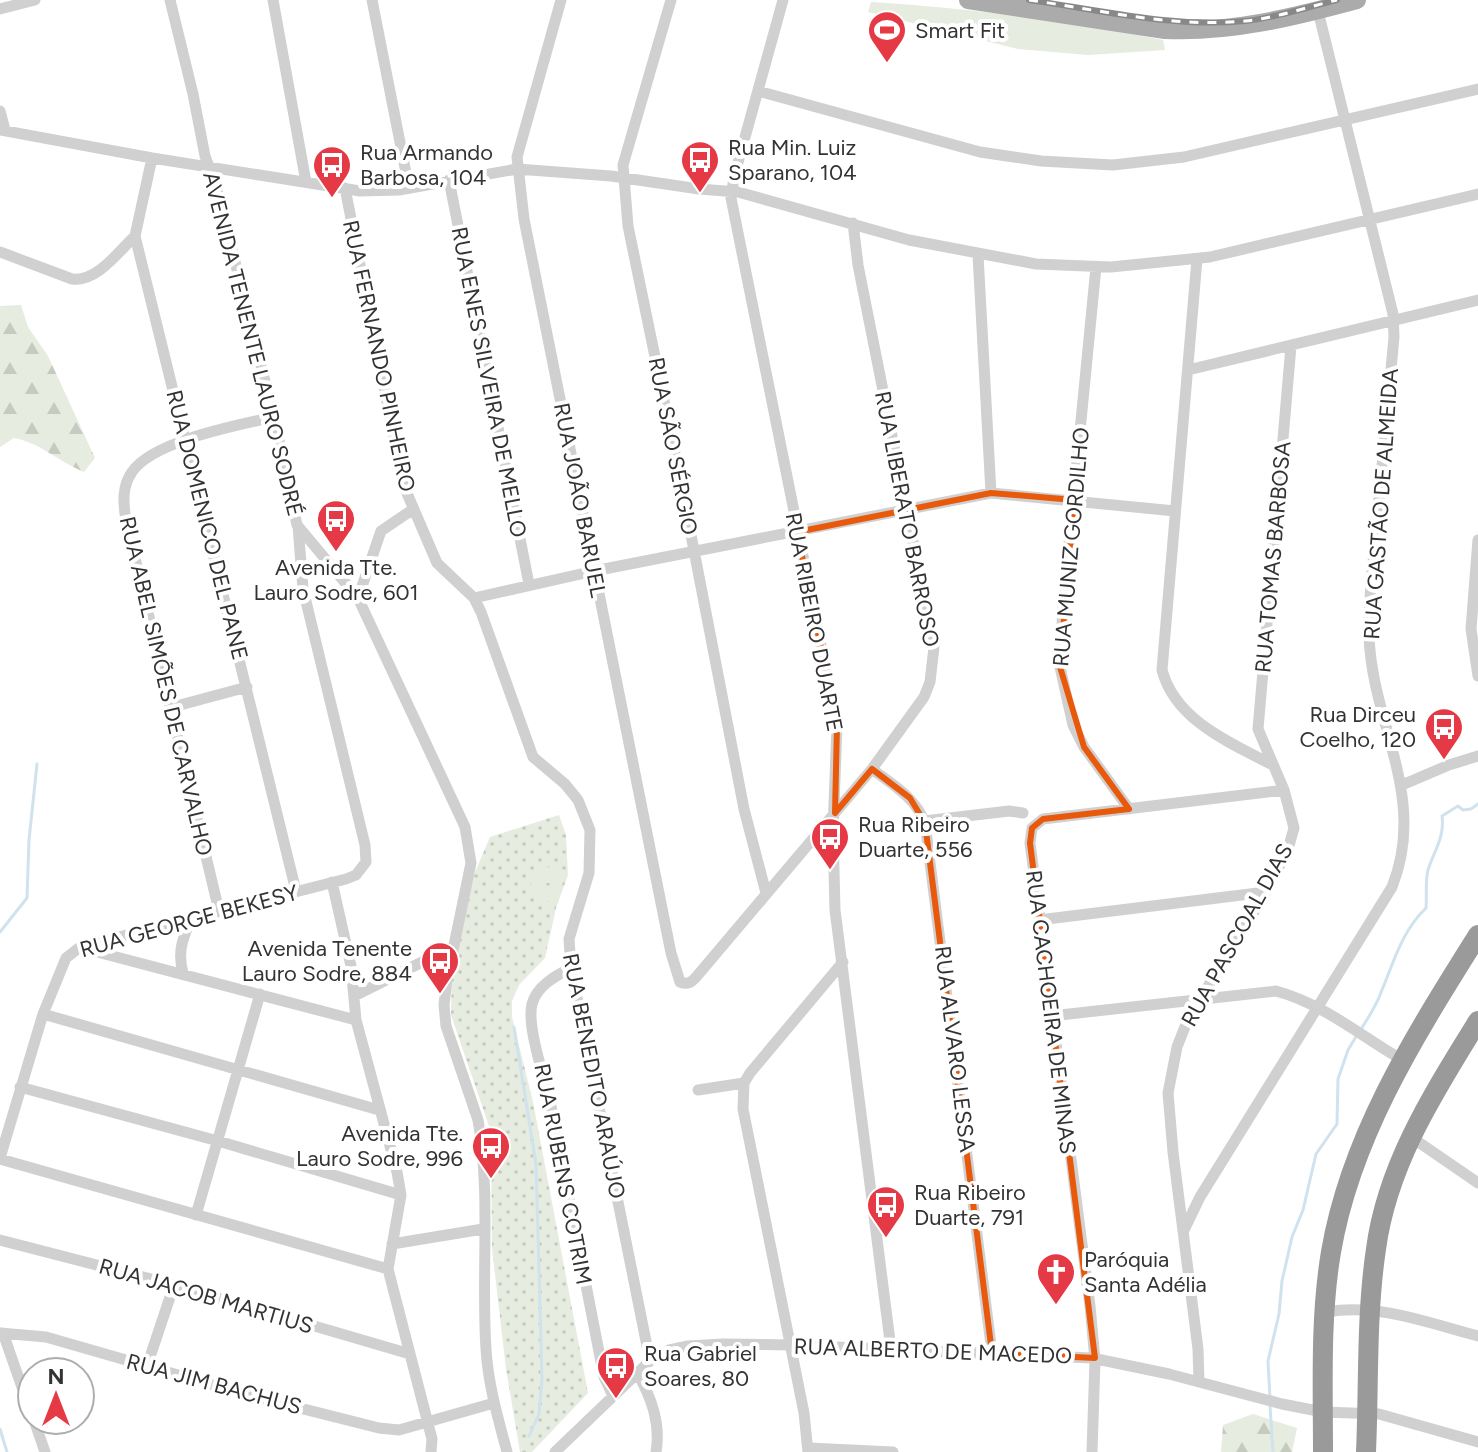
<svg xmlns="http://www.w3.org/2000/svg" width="1478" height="1452" font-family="Figtree,sans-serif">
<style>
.grass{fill:url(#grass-dots)}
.forest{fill:url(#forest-firs)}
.garden{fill:#e6ecdf}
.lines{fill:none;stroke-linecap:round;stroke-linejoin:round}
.stream{stroke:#cfe2ee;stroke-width:3}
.street{stroke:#d0d0d0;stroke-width:11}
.primary{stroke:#ababab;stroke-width:18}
.highway{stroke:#9a9a9a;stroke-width:20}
.rail-casing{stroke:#888;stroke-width:6}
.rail{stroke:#fff;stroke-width:3;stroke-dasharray:9;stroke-linecap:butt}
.marked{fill:none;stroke:#e8590c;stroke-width:6;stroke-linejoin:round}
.labels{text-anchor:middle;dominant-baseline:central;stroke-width:8;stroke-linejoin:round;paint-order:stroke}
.poi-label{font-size:22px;fill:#333;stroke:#fff;text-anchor:start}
.street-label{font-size:22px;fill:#333;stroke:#fff}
</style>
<defs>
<pattern id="grass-dots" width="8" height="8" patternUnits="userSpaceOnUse" patternTransform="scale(2)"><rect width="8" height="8" fill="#e6ecdf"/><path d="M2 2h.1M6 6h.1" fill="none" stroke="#c6cbc0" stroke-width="1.8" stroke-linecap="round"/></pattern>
<pattern id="forest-firs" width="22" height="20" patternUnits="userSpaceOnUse" patternTransform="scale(2)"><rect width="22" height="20" fill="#e6ecdf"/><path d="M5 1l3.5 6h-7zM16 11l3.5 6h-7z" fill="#c6cbc0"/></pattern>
</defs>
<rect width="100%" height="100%" fill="#fff"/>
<path class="grass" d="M559 815 566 835 568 875 556 908 545 958 519 985 512 1001V1017L533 1102 588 1393 532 1452H520L506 1369 492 1248 491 1132 451 1015 452 961 467 891 490 837Z"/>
<path class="forest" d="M21 305 28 327 48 356 95 458 84 472C59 462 41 443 14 438L0 447V306Z
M1253 1414 1297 1428 1292 1452H1221L1223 1425Z"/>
<path class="garden" d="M871 2C968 8 1068 20 1163 40L1165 50 1088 55 1018 49 868 12Z
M537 863 565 873 561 887 532 878Z
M532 881 561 890 556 904 527 895Z"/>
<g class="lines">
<path class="stream" d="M0 932 27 898 29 840 37 764
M514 1027 536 1164 542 1378 539 1414 529 1436
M1361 1029C1369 1017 1377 1004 1382 990 1394 961 1402 931 1426 908 1427 897 1425 881 1428 870 1434 851 1445 837 1442 816L1458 806 1463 810 1471 809 1478 804
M1270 1398 1268 1361 1279 1314 1282 1281 1292 1237 1303 1210 1316 1154 1337 1124 1338 1079 1348 1050 1357 1035
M1270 1406 1273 1452
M0 1429 7 1452"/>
<path class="street" d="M170 0 193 94 205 156 216 186 274 417 297 525 358 598 465 827 471 863 447 979 444 1005 446 1026 478 1120C491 1192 481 1275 486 1349 488 1384 498 1418 507 1452
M273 0 306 182
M372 0 409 188
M561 0 517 157 524 219 671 953 680 982C688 985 692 982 697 976L872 769 924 697 930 682 934 647 858 265 853 223
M671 0 623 165 628 226 679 473 744 809 766 893
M783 0 734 177 731 198 837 725 833 831 835 910 891 1349
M0 9 35 0
M758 91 980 152 1041 161 1113 165 1184 157 1478 89
M0 111 5 130
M0 130 152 158 360 191 399 190 517 169 611 176 699 189 738 192 909 240 1036 264 1111 267 1210 257 1478 194
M152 158 135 236 296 891
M449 180 529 584
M345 188 403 484 437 563 474 598 481 612 533 757 565 784 578 800 590 830 589 873 569 939 571 968 650 1361
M0 252 72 279C97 282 118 252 135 236
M978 255 991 493
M1197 259 1162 670C1175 720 1230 743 1273 765
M1096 267 1063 605 1060 667 1073 725 1084 747 1129 809
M1188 370 1478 300
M1478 540 1471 629 1478 676
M358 598 381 531 412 510
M474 598 594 571 991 493 1175 511
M169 708 247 687
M872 769C893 785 915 797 925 823L992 1353
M1402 785 1449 765 1478 756
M924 821 1009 811 1023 813
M332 882 351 966 356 1020 397 1172 401 1195 388 1269 432 1439 431 1452
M219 911 126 520C123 503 122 486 132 472 153 441 238 425 274 417
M1039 920 1266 892
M82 948 356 1020
M571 968C555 976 537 986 532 1004 526 1028 547 1084 552 1111 569 1195 584 1279 601 1362L604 1377 613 1396
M183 973C177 951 183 938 191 919
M354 996 454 946
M43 1014 379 1110
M1051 1016 1276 991C1324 1004 1362 1037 1404 1061
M20 1087 218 1141 401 1195
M698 1090 744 1083
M1411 1137 1478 1183
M0 1158 43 1014 66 958 80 947 346 879 356 875 366 862 365 845 303 589 298 526
M0 1159 388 1269
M196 1215 260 994
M1184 1230 1200 1197 1392 887C1428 797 1372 724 1369 636 1368 598 1374 558 1377 520 1383 459 1388 398 1394 337L1393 314 1318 11
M0 1240 174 1285 410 1354
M392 1244 483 1229
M1326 1312C1378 1303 1428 1323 1478 1336
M0 1333 46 1337 244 1394 379 1428 399 1430 494 1403
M3 1333 32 1416
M147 1366 174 1285
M637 1372C651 1397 661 1423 656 1452
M1199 1382 1198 1349 1173 1152 1168 1093 1177 1047 1188 1019 1266 892 1288 849 1294 828 1284 790 1258 729 1291 346
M34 1420 45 1452
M809 1448 893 1452
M555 1452 650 1361 669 1350 688 1346 723 1344 790 1345 1092 1358 1169 1374 1282 1404 1323 1412 1379 1414 1478 1442
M808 1452 804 1413 743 1109 744 1083 750 1073 843 962
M1092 1452 1095 1360 1090 1306 1030 843 1032 828 1043 819 1284 790"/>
<path class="primary" d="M968 0 1165 30C1231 33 1294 17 1357 0"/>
<path class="highway" d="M1323 1452C1323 1386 1320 1317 1331 1252 1351 1135 1416 1034 1478 935
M1366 1452C1369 1385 1366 1316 1376 1249 1387 1165 1434 1092 1478 1021"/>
<g class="rail-casing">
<path id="rail" d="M1029 0C1101 10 1172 28 1245 21 1276 18 1307 7 1337 0"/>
</g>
<use href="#rail" class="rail"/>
</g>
<path class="marked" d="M991 493 1074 500 1060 667 1084 747 1129 809 1043 819 1032 828 1030 843 1095 1358 992 1353 925 823 910 798 872 769 835 813 837 725 797 532Z"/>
<defs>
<g id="stadium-pin" transform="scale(2)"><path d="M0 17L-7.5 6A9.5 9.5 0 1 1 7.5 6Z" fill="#e63946" stroke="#fff"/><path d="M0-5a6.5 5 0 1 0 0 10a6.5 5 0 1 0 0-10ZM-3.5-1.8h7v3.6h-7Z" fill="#fff"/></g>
<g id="bus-pin" transform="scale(2)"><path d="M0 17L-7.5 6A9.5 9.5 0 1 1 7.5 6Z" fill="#e63946" stroke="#fff"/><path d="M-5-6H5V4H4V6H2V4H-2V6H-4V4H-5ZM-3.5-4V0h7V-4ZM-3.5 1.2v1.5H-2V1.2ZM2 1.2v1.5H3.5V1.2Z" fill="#fff"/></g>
<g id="church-pin" transform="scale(2)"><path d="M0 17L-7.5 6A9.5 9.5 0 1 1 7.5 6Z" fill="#e63946" stroke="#fff"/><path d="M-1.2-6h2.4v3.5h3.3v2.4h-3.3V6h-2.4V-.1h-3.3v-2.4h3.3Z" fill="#fff"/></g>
</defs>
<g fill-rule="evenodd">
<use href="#stadium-pin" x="887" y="30"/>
<use href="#bus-pin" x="700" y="160"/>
<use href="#bus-pin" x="332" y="165"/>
<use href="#bus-pin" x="336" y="519"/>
<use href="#bus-pin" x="1444" y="727"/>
<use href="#bus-pin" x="830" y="837"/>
<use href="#bus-pin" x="440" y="961"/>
<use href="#bus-pin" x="491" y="1146"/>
<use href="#bus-pin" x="886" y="1205"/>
<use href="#church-pin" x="1056" y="1272"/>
<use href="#bus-pin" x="616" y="1366"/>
</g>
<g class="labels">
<g class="poi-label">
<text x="915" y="30">Smart Fit</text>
<text x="728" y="147">Rua Min. Luiz<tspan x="728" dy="25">Sparano, 104</tspan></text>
<text x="360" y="152">Rua Armando<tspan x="360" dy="25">Barbosa, 104</tspan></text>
<text x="336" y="567" text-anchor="middle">Avenida Tte.<tspan x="336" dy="25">Lauro Sodre, 601</tspan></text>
<text x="1416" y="714" text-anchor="end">Rua Dirceu<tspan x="1416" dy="25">Coelho, 120</tspan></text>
<text x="858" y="824">Rua Ribeiro<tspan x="858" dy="25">Duarte, 556</tspan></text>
<text x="412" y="948" text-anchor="end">Avenida Tenente<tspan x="412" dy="25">Lauro Sodre, 884</tspan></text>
<text x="463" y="1133" text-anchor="end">Avenida Tte.<tspan x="463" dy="25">Lauro Sodre, 996</tspan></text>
<text x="914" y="1192">Rua Ribeiro<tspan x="914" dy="25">Duarte, 791</tspan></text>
<text x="1084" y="1259">Paróquia<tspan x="1084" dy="25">Santa Adélia</tspan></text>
<text x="644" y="1353">Rua Gabriel<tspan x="644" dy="25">Soares, 80</tspan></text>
</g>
<g class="street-label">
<text transform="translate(253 344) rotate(76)">AVENIDA TENENTE LAURO SODRÉ</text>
<text transform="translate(379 356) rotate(78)">RUA FERNANDO PINHEIRO</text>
<text transform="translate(489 382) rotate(79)">RUA ENES SILVEIRA DE MELLO</text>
<text transform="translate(673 446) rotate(79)">RUA SÃO SÉRGIO</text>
<text transform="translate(580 500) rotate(79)">RUA JOÃO BARUEL</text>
<text transform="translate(1381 504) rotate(-86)">RUA GASTÃO DE ALMEIDA</text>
<text transform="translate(907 519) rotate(79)">RUA LIBERATO BARROSO</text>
<text transform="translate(207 525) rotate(76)">RUA DOMENICO DEL PANE</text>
<text transform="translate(1071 547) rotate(-85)">RUA MUNIZ GORDILHO</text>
<text transform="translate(1273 557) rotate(-85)">RUA TOMAS BARBOSA</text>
<text transform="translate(814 622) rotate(79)">RUA RIBEIRO DUARTE</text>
<text transform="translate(166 686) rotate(77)">RUA ABEL SIMÕES DE CARVALHO</text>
<text transform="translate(189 921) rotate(-15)">RUA GEORGE BEKESY</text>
<text transform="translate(1237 935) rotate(-61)">RUA PASCOAL DIAS</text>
<text transform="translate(1051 1012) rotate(83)">RUA CACHOEIRA DE MINAS</text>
<text transform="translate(955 1049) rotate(83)">RUA ALVARO LESSA</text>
<text transform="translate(594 1076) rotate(79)">RUA BENEDITO ARAÚJO</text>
<text transform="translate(563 1174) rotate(79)">RUA RUBENS COTRIM</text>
<text transform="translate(206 1296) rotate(16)">RUA JACOB MARTIUS</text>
<text transform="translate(933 1351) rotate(2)">RUA ALBERTO DE MACEDO</text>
<text transform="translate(214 1384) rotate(15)">RUA JIM BACHUS</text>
</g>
</g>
<g transform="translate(56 1396)"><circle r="38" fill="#ffffff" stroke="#adadad" stroke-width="2"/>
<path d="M0-6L14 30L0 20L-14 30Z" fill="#e63946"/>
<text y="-12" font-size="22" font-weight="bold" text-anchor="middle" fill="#333333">N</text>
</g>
</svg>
